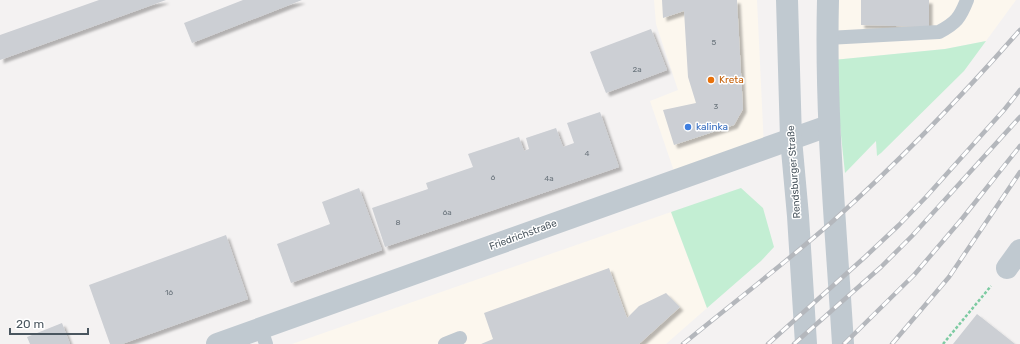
<svg xmlns="http://www.w3.org/2000/svg" width="1020" height="344" font-family="Rubik,sans-serif">
<style>
.commercial{fill:#fcf7ee}
.green{fill:#c3eed3}
.building{fill:#cccfd4;filter:url(#shadow)}
.lines{fill:none;stroke-linecap:round;stroke-linejoin:round}
.path{stroke:#7dcba2;stroke-width:2.5;stroke-dasharray:3 2;stroke-linecap:butt}
.service{stroke:#c0c9d0;stroke-width:14}
.minor{stroke:#c0c9d0;stroke-width:22}
.tertiary{stroke:#c0c9d0;stroke-width:22}
.rail-casing{stroke:#b4b7bc;stroke-width:4.5}
.rail{stroke:#fff;stroke-width:3;stroke-dasharray:9;stroke-linecap:butt}
.food-dot{fill:#e8710a;stroke:#fff;stroke-width:1.5}
.shop-dot{fill:#3f7fe0;stroke:#fff;stroke-width:1.5}
.labels{text-anchor:middle;dominant-baseline:central;stroke-width:3;stroke-linejoin:round;paint-order:stroke}
.number-label{font-size:8px;fill:#6a747c}
.food-label{font-size:10px;fill:#c56008;stroke:#fff;text-anchor:start}
.shop-label{font-size:10px;fill:#366cbe;stroke:#fff;text-anchor:start}
.street-label{font-size:10px;fill:#4a565f;stroke:#fff}
</style>
<defs>
<filter id="shadow"><feDropShadow dx="3.5" dy="3.5" stdDeviation="1" flood-color="#0004"/></filter>
</defs>
<rect width="100%" height="100%" fill="#f4f2f2"/>
<path class="commercial" d="M654 0H757L764 148 677 180 650 101 678 90 656 24Z
M835 0H1016L986 41 945 49 833 60Z
M671 212 707 308 666 344H292Z"/>
<path class="green" d="M986 41 964 71 881 153 877 156 876 141 845 173 833 60 945 49Z
M741 188 763 208 774 247 761 261 707 308 671 212Z"/>
<path class="building" d="M99 0H166L0 60V35Z
M243 0H302L192 43 184 23Z
M662 0H737L743 109 734 125 674 145 663 110 696 103 688 77 684 11 663 18Z
M861 0H929V27L861 25Z
M651 29 667 70 606 93 590 52Z
M600 112 619 167 385 247 372 208 428 189 426 183 473 167 468 154 519 137 524 151 529 149 526 138 556 128 563 147 574 143 567 123Z
M359 188 382 250 291 283 277 244 330 224 322 202Z
M226 235 248 299 122 344H110L89 285Z
M609 268 627 318 639 306 666 293 680 307 639 344H481L493 339 484 313Z
M977 314 1015 344H953Z
M62 323 70 344H30L27 337Z"/>
<g class="lines">
<path class="path" d="M943 344 991 286"/>
<path class="service" d="M827 38 939 32C956 23 960 18 967 0
M261 329 266 344
M445 344 460 338"/>
<path class="minor" d="M1007 268 1020 250
M217 344 828 126"/>
<path class="tertiary" d="M787 0 791 139 798 216 806 344
M828 0C825 115 836 229 843 344"/>
<g class="rail-casing">
<path id="rail" d="M683 344C733 303 785 263 833 221 900 161 961 97 1020 30
M768 344 865 257 899 225 926 197 1004 110 1020 90
M794 344 881 267 912 236 1020 117
M844 344 914 275 961 220 1020 146
M892 344 949 277 1020 172"/>
</g>
<use href="#rail" class="rail"/>
</g>
<circle class="food-dot" cx="711" cy="80" r="4"/>
<circle class="shop-dot" cx="688" cy="127" r="4"/>
<g class="labels">
<g class="number-label">
<text x="714" y="42">5</text>
<text x="637" y="69">2a</text>
<text x="716" y="106">3</text>
<text x="587" y="153">4</text>
<text x="493" y="177">6</text>
<text x="549" y="178">4a</text>
<text x="447" y="212">6a</text>
<text x="398" y="222">8</text>
<text x="169" y="292">16</text>
</g>
<g class="food-label">
<text x="719" y="80">Kreta</text>
</g>
<g class="shop-label">
<text x="696" y="127">kalinka</text>
</g>
<g class="street-label">
<text transform="translate(794 172) rotate(-94)">Rendsburger Straße</text>
<text transform="translate(523 235) rotate(-20)">Friedrichstraße</text>
</g>
</g>
<path d="M10 328v6h78v-6" fill="none" stroke="#4a565f" stroke-width="2"/>
<text x="16" y="328" font-size="12" fill="#4a565f" stroke="#ffffff" stroke-width="3" paint-order="stroke">20 m</text>
</svg>
